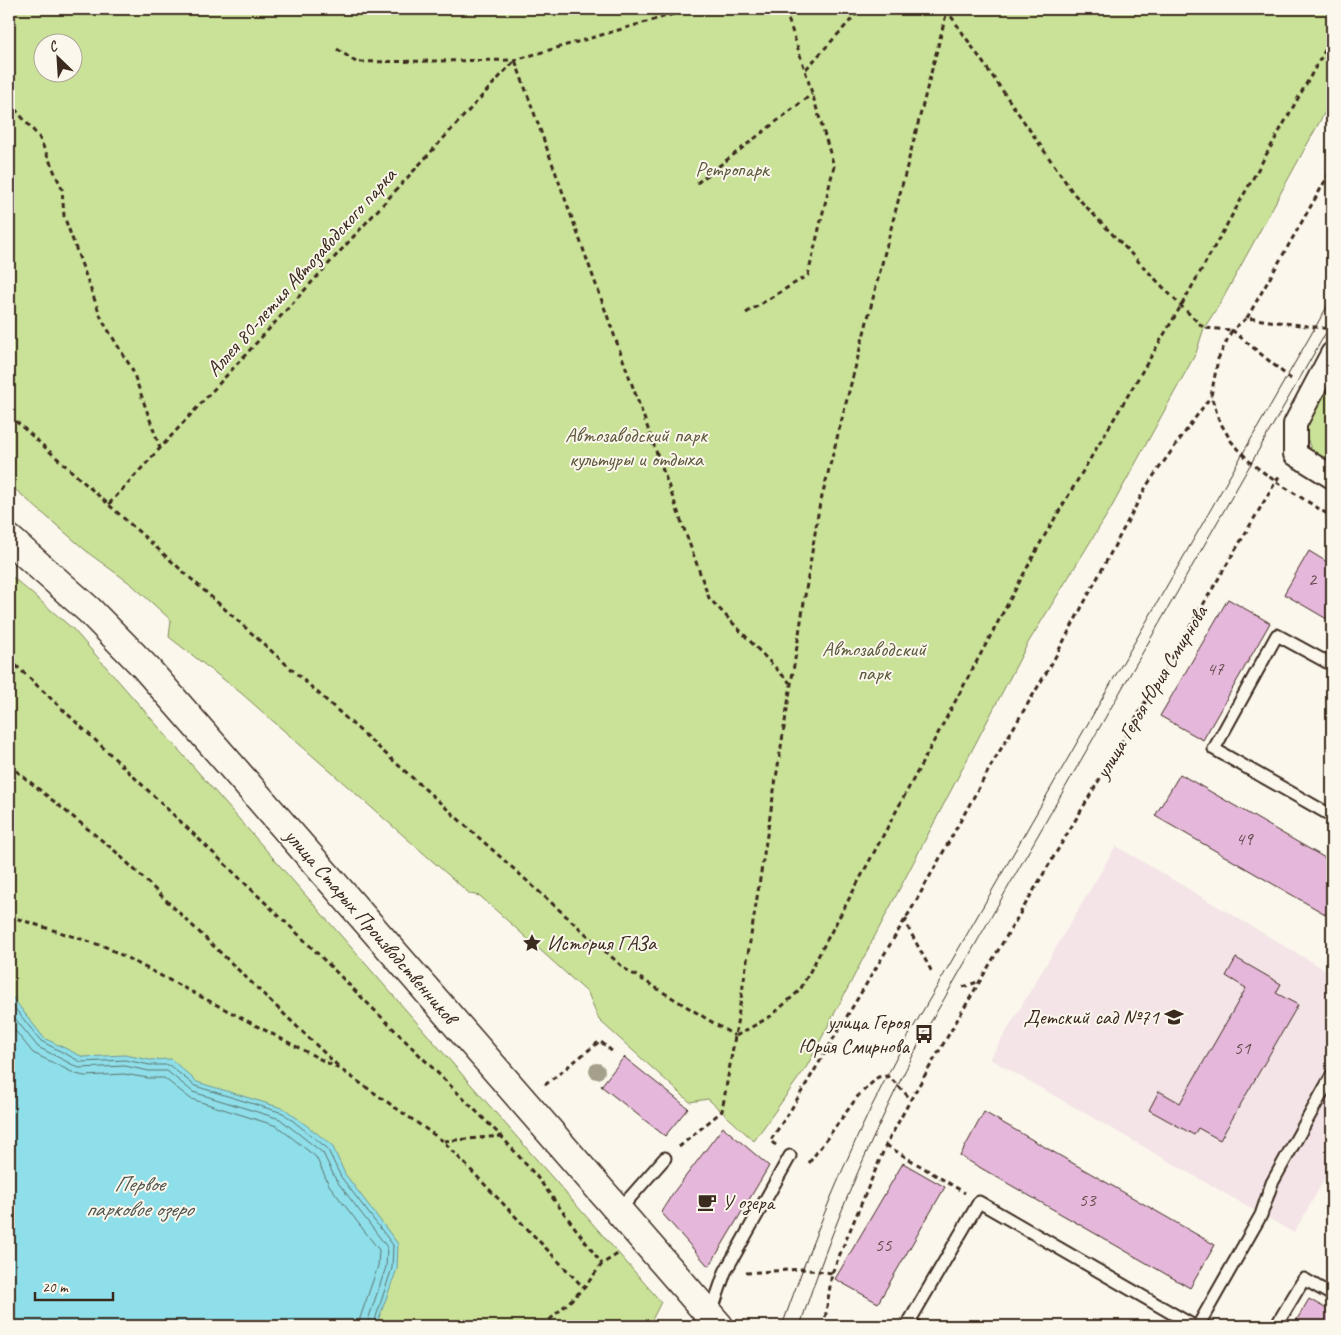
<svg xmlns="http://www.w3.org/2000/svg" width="1341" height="1335" font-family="Caveat,sans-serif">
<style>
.built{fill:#f4e4e7}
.green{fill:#c9e298;stroke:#82865b;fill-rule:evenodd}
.water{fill:#8edfe9;stroke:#6d9798}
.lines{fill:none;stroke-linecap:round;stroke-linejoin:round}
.shore{stroke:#5c726f;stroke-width:1}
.building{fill:#e5b7da;stroke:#3b2a1e}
.lane-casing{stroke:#3b2a1e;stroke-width:15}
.street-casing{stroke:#3b2a1e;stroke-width:26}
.secondary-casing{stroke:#3b2a1e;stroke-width:31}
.path{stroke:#3b2a1e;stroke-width:3;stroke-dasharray:5 4;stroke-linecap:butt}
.lane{stroke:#fbf7ec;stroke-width:11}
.street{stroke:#fbf7ec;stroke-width:22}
.secondary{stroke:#fbf7ec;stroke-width:28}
.tram{stroke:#3b2a1e;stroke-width:1}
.tree{fill:#a5a08b}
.labels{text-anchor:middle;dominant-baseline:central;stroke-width:4;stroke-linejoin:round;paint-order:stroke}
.number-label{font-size:19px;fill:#664d4d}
.park-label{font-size:21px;fill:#5e583c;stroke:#fbf7ec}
.street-label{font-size:21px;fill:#3b2a1e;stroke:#fbf7ec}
.poi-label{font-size:21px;fill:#3b2a1e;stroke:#fbf7ec;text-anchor:start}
.water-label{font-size:22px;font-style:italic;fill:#505751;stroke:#fbf7ec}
</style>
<rect width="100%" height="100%" fill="#fbf7ec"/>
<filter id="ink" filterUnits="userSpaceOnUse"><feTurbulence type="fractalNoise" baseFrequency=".02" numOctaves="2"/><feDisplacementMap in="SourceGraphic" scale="10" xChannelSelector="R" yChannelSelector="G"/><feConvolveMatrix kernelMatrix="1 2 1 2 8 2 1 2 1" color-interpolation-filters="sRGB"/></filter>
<g filter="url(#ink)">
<path class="built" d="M1116 846 1332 974V1166L1294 1233 990 1059Z"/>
<path class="green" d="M9 9H1332V99L1221 302 1204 328 1196 353 1110 510 1028 643 807 1066 754 1141 708 1099 690 1102 599 1020 588 993 480 896 470 894 241 693 169 637 171 620 131 584 91 555 9 484ZM42 42H72V72H42Z
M1332 366V467L1313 456 1304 428Z
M9 574 73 629 661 1302 649 1326H9Z"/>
<path class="water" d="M9 993 44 1038 83 1057 125 1055 150 1060 171 1059 197 1082 285 1109 332 1145 345 1174 398 1244 397 1269 376 1326H9Z"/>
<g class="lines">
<path class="shore" d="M9 1001 41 1041 81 1062 125 1060 150 1065H169L195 1086 283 1113 327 1148 341 1177 393 1245 392 1268 373 1326
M9 1011 38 1047 79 1068 125 1066 149 1071H167L193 1092 280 1119 323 1153 336 1180 387 1247 386 1267 366 1326
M9 1023 33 1053 76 1074 84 1076 124 1074 148 1078H164L191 1099 277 1126 316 1157 329 1185 379 1250 378 1266 360 1318 359 1326"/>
</g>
<path class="building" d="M1309 551 1332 565V622L1284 594Z
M1228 599 1270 623 1203 740 1160 716Z
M1180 774 1332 862V918L1155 816Z
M1236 958 1281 984 1276 993 1298 1005 1220 1140 1198 1128 1194 1135 1149 1110 1159 1091 1180 1103 1246 988 1226 976Z
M624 1057 688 1108 665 1136 601 1086Z
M984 1112 1215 1245 1190 1288 960 1156Z
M723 1127 769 1166 709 1267 661 1212 673 1193Z
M903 1163 945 1187 878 1303 835 1279Z
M1309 1299 1332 1312V1326H1293Z"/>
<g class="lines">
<g class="lane-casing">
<path id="lane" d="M1332 665 1277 635 1214 749 1332 816
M619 1210 665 1158
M710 1316 725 1272 790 1156
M916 1326 909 1322 979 1202 1194 1326
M1198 1326 1261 1215 1272 1183 1332 1075
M1276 1326 1304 1279 1332 1295"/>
</g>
<g class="street-casing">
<path id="street" d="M1332 354 1295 424V454L1332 477"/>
</g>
<g class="secondary-casing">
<path id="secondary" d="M9 539 89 610 146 668 719 1326"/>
</g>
<path class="path" d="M946 9 1074 194 1181 306 1204 328 1232 330 1218 359 1211 396 1220 422 1231 441 1251 463 1275 481 1332 517
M337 49 356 62 515 60 691 9
M806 69 861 9
M9 102 39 137 62 189 64 216 102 320 132 369 160 448
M697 183 812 94
M746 313 808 275 834 166 805 70 785 9
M1247 318 1332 169
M1291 379 1232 330 1247 318 1330 329
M9 415 625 969 735 1036
M109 504 515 60 709 598 790 683
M9 659 111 755 299 935 501 1136 537 1177 602 1264
M9 765 115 851 339 1067
M9 916 106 947 343 1071 443 1141 584 1288
M907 919 905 922 933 974
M963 987 980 981
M736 1036 771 1016 800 990 1042 540 1181 306 1332 38
M545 1085 600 1041 614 1053
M444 1141 501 1136
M776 1145 770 1141 790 1111 915 903 992 764 1052 663 1147 485 1211 396
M886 1145 965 1193
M679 1147 722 1111 735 1036 819 508 947 11
M809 1163 858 1096 878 1077 887 1076C897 1083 902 1091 911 1099
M746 1273 802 1269 832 1273
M543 1326 584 1288 602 1264 619 1253
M824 1326 832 1273 886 1145 911 1099 980 981 1281 473"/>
<use href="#lane" class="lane"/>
<use href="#street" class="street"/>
<use href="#secondary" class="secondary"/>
<path class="tram" d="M782 1326C812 1241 845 1157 887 1076 903 1044 921 1014 939 983L1332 298
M800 1326C832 1225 875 1128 924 1034L1332 322"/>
</g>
<circle class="tree" cx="597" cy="1071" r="8"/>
</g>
<defs>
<g id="sight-bare" transform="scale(1.5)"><path d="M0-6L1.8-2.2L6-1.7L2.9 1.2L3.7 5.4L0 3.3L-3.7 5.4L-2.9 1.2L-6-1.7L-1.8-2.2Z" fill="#3b2a1e" stroke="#fbf7ec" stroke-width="2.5" paint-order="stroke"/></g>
<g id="school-bare" transform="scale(1.5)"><path d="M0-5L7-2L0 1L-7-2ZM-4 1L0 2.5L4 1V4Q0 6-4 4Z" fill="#3b2a1e" stroke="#fbf7ec" stroke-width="2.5" paint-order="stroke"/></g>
<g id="bus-bare" transform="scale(1.5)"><path d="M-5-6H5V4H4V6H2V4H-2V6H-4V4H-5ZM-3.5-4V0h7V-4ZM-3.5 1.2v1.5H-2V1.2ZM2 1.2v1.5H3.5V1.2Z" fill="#3b2a1e" stroke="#fbf7ec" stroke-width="2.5" paint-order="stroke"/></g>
<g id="cafe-bare" transform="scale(1.5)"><path d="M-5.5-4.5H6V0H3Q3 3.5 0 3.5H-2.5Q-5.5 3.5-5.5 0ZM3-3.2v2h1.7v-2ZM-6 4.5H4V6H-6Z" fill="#3b2a1e" stroke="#fbf7ec" stroke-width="2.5" paint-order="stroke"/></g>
</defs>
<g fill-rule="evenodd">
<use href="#sight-bare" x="532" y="943"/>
<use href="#school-bare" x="1174" y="1017"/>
<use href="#bus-bare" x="924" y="1034"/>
<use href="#cafe-bare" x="707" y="1202"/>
</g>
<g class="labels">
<g class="number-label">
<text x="1312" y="579">2</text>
<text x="1215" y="669">47</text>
<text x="1244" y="839">49</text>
<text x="1242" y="1048">51</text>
<text x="1087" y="1200">53</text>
<text x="883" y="1245">55</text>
</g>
<g class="park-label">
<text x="732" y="169">Ретропарк</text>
<text x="636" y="435">Автозаводский парк<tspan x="636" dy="24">культуры и отдыха</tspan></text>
<text x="874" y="649">Автозаводский<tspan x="874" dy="24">парк</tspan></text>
</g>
<g class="street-label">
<text transform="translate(301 272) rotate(-48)">Аллея 80-летия Автозаводского парка</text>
<text transform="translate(1151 692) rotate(-59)">улица Героя Юрия Смирнова</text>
<text transform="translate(371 926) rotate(49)">улица Старых Производственников</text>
</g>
<g class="poi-label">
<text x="547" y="943">История ГАЗа</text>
<text x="1159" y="1017" text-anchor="end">Детский сад №71</text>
<text x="909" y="1022" text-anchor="end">улица Героя<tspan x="909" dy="24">Юрия Смирнова</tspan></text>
<text x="722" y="1202">У озера</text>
</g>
<g class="water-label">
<text x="139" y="1184">Первое<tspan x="139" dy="25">парковое озеро</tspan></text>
</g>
</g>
<rect width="1341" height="1335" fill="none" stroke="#fbf7ec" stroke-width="30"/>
<rect x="15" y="15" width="1311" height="1305" fill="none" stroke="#3b2a1e" stroke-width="2" filter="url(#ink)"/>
<g transform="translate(58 58) rotate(335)"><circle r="24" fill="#fbf7ec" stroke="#aea59a"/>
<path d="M0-4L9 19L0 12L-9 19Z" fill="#3b2a1e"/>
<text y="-8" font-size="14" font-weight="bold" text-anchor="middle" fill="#3b2a1e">С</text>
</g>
<path d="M35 1292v8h78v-8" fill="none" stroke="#3b2a1e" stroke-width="2.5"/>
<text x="42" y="1292" font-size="15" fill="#3b2a1e" stroke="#fbf7ec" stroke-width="4" paint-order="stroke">20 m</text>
</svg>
